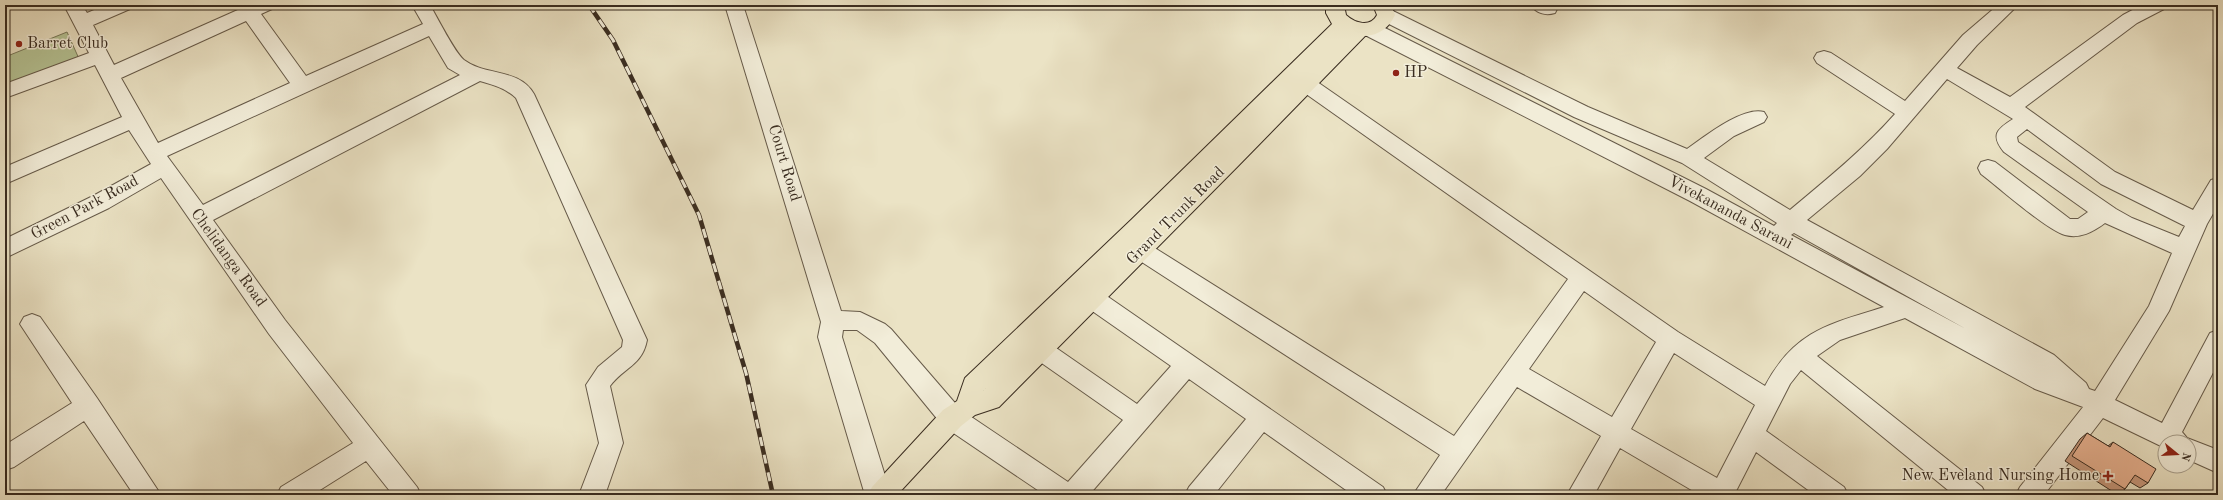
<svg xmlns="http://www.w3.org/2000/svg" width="2223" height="500" font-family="'Old Standard TT',serif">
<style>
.green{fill:#b6c495;stroke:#78785a}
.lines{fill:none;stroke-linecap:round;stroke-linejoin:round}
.minor-casing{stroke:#665a49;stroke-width:2}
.major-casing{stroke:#392c20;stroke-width:2}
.minor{fill:#f2edd9;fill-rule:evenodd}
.major{fill:#ebe3c5;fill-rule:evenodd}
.rail-casing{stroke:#392c20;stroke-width:4.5}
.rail{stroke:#f2edd9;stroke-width:3;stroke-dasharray:9;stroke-linecap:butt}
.wall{fill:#c7987c;stroke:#392c20}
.building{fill:#e7b190;stroke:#392c20}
.poi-dot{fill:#8f2418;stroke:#f2edd9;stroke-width:1.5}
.labels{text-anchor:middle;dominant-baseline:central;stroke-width:3;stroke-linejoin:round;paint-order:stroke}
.poi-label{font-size:16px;fill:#392c20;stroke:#f2edd9;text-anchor:start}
.street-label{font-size:16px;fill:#392c20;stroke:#f2edd9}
</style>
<rect width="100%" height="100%" fill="#ebe3c5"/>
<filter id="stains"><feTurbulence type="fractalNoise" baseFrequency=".005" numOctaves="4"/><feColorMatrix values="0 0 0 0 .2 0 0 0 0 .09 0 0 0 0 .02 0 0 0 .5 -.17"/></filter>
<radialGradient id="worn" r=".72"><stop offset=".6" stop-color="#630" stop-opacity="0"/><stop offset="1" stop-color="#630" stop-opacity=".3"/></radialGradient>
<path class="green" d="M67 32 80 61 5 91V57Z"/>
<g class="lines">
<g class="minor-casing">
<path id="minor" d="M64 5H82L87 13 106 5H132L130 9 93 25 114 65 249 5H274L272 9 261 14 306 76 423 24 412 5H430C437 17 455 53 464 60 485 76 519 68 534 94L647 340C642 366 624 367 610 386L623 443 605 495H579L599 443 586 385 598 367 622 347 623 340 516 98C505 88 494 85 480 81L213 220 285 320 417 487 421 495H393L366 461 312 495H277L281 487 353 443 269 334 161 178 109 208 5 258V239L93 196 151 164 129 130 5 184V167L122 117 95 65 5 98V84L89 53ZM246 21 290 83 158 143 121 78ZM429 36 448 68 460 75 203 205 167 156Z
M725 5H743L841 311 860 312 885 324 891 329 961 410 1068 482 1123 420 1033 357 1029 350 1033 343 1041 340 1049 343 1137 404 1171 366 1085 306 1082 299 1085 292 1093 290 1101 292 1383 487 1387 495H1353L1264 432 1214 495H1185L1189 487 1246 419 1189 379 1089 495H1045L943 426 875 343 857 330H843L842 337 891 495H865L818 337 821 322Z
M1531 5H1555L1557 9 1555 13C1545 16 1536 13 1531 5Z
M1998 5H2018L1977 45 1957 68 2010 97 2123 15 2142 5H2166L2164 9 2137 23 2025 107 2115 172 2193 210 2211 180 2218 178V205L2207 224 2169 311 2115 400 2162 423 2210 333 2218 330V363L2182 432 2187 438 2218 450V473L2189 460V442H2165V448L2103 418 2044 495H2016L2020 487 2083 407 2035 389 1905 318 1840 340 1817 356 1982 487 1986 495H1954L1801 370 1790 384 1766 431 1844 487 1848 495H1815L1756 452 1734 495H1700L1620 448 1594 495H1567L1601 436 1517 387 1441 495H1413L1440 455 1134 257 1131 251 1134 245 1142 242 1150 245 1454 436 1568 279 1299 89 1296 84 1299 79 1306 77 1313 79 1678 332 1765 386C1794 331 1829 324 1884 307L1690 201 1363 34 1361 29 1363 24 1370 23 1377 24 1706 189 1774 226 1777 223 1682 163 1574 117 1379 19 1377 15 1379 11 1386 9 1393 11 1588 107 1687 149C1704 137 1743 106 1764 112L1767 117 1764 122 1734 136 1704 158 1790 210C1827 179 1863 150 1895 114L1817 63 1814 58 1817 53 1824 51 1831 53 1905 101 1963 35ZM1947 79 2013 119C1997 129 1990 135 2004 152L2088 212 2078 219H2070L1995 162 1988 160 1981 162 1978 168 1981 174C1997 186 2048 231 2065 235 2080 239 2093 232 2105 223L2172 253 2149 306 2095 391 2089 389 2086 383 2054 355 1807 220 1860 176 1887 149ZM2027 129 2101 184 2185 226 2179 237 2132 218 2116 209 2018 142 2017 137ZM1794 233 1966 329 1791 235ZM1584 291 1656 342 1612 417 1529 369ZM1674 353 1755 405 1717 478 1631 429Z
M32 314 40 317 97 398 161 495H134L84 421 14 467 5 470V445L72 403 20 324 24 317Z"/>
</g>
<g class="major-casing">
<path id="major" d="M1326 5H1344L1346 15C1355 23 1370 28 1377 15L1373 5H1391L1395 15C1389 28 1379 35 1365 36L1238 166 999 407 975 415 961 426 897 495H868L872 487 943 410 957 401 965 378 1131 220 1332 24 1326 13ZM1030 345 983 391 984 390Z"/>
</g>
<use href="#minor" class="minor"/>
<use href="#major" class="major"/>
<g class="rail-casing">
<path id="rail" d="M589 5 613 40 699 215 746 373 773 495"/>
</g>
<use href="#rail" class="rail"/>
</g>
<path class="wall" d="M2087 433 2108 446 2113 442 2148 483 2140 488 2130 482 2125 489 2118 495 2065 461 2080 439Z"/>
<path class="building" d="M2087 433 2110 447 2113 442 2156 469 2148 483 2135 475 2125 489 2072 456Z"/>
<g class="poi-dot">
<circle cx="19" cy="44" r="4"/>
<circle cx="1396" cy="73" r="4"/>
<path d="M2106 470h4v4h4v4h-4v4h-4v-4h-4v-4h4z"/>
</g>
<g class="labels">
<g class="poi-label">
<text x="27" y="44">Barret Club</text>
<text x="1404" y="73">HP</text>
<text x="2099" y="476" text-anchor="end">New Eveland Nursing Home</text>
</g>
<g class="street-label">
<text transform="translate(784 163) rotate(73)">Court Road</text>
<text transform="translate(85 208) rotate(-28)">Green Park Road</text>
<text transform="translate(1730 213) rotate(28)">Vivekananda Sarani</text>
<text transform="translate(1176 216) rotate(-45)">Grand Trunk Road</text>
<text transform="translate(228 258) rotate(54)">Chelidanga Road</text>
</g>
</g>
<rect width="2223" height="500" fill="none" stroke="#ebe3c5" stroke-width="20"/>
<rect x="6" y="6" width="2211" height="488" fill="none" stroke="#392c20" stroke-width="2"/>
<rect x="10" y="10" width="2203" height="480" fill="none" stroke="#392c20"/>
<g transform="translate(2177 454) rotate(108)"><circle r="19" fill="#f2edd9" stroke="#a8a08f"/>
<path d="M0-3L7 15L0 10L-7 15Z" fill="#8f2418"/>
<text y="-6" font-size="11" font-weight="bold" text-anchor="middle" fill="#392c20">N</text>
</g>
<rect width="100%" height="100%" filter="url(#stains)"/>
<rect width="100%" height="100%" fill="url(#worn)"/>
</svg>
